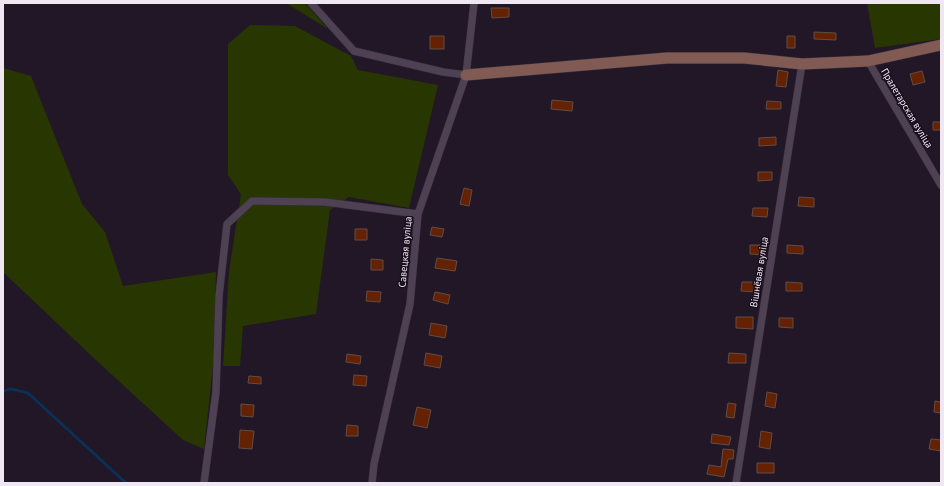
<svg xmlns="http://www.w3.org/2000/svg" width="944" height="486" font-family="'PT Sans',sans-serif">
<style>
.green{fill:#283602}
.lines{fill:none;stroke-linecap:round;stroke-linejoin:round}
.stream{stroke:#083259;stroke-width:2.5}
.building{fill:#642203;stroke:#634c44}
.street-casing{stroke:#39313c;stroke-width:8}
.secondary-casing{stroke:#39313c;stroke-width:12}
.street{stroke:#4e4153;stroke-width:7}
.secondary{stroke:#805a53;stroke-width:11}
.labels{text-anchor:middle;dominant-baseline:central;stroke-width:3;stroke-linejoin:round;paint-order:stroke}
.street-label{font-size:10px;fill:#efe7f2;stroke:#190e1d}
</style>
<rect width="100%" height="100%" fill="#221727"/>
<path class="green" d="M286 3H305L328 29Z
M867 3H941V39L875 48Z
M250 25 295 26 351 56 358 70 438 85 409 208 349 197 330 210 316 314 243 326 240 366H223L229 271 241 194 228 175V44Z
M3 68 31 76 82 204 105 232 123 286 216 272 213 365 204 449 183 440 99 363 3 272Z"/>
<g class="lines">
<path class="stream" d="M3 391 11 389 28 393 126 483"/>
</g>
<path class="building" d="M491 8H509V17L492 18Z
M814 32 836 33V40L814 39Z
M430 36H444V49H430Z
M787 36H795V48H787Z
M778 70 788 72 786 87 776 86Z
M922 71 925 82 913 85 910 74Z
M552 100 573 102 572 111 551 109Z
M767 101 781 102V109H766Z
M933 122H941V130H933Z
M776 137V145L759 146V138Z
M758 172H772V180L758 181Z
M464 188 472 190 469 206 460 204Z
M799 197 814 198V207L798 206Z
M753 208H768L767 217 752 216Z
M432 227 444 229 442 237 430 235Z
M355 229H367V240H355Z
M750 245H763V255L750 254Z
M787 245 803 246V254L787 253Z
M437 258 457 261 455 271 435 268Z
M371 259 383 260V270H371Z
M742 282H758V292L741 291Z
M786 282 802 283V291H786Z
M367 291 381 292 380 302 366 301Z
M435 292 450 295 448 304 433 300Z
M736 317H753V329L736 328Z
M779 318H793V328L779 327Z
M431 323 447 326 445 338 429 335Z
M426 353 442 356 440 368 424 365Z
M729 353 746 354V363H728Z
M347 354 361 356 360 364 346 362Z
M354 375 367 376 366 386 353 385Z
M249 376 261 377V384L248 383Z
M767 392 777 394 775 408 765 406Z
M935 401 941 402V413L934 412Z
M728 403 736 404 734 418 726 417Z
M241 404 254 405 253 417 241 416Z
M417 407 431 410 427 428 413 425Z
M347 425 358 426V436H346Z
M240 430 254 431 252 449 239 448Z
M761 431 772 433 770 449 759 447Z
M712 434 731 437 729 445 711 443Z
M931 439 941 440V451L929 449Z
M723 449 734 450 733 459H728L724 477 707 474 709 465 721 467Z
M757 463H774V473H757Z"/>
<g class="lines">
<g class="street-casing">
<path id="street" d="M311 3 354 51 443 72 466 75
M868 61 941 185
M204 483 216 392 219 296 227 224 252 201 325 202 418 214
M372 483 374 464 410 304 418 214 466 75 474 3
M736 483 802 64"/>
</g>
<g class="secondary-casing">
<path id="secondary" d="M466 75 667 58H744L802 64 868 61 941 45"/>
</g>
<use href="#street" class="street"/>
<use href="#secondary" class="secondary"/>
</g>
<g class="labels">
<g class="street-label">
<text transform="translate(907 108) rotate(59)">Пралетарская вуліца</text>
<text transform="translate(405 252) rotate(-85)">Савецкая вуліца</text>
<text transform="translate(759 272) rotate(-81)">Вішнёвая вуліца</text>
</g>
</g>
<rect width="944" height="486" fill="none" stroke="#efe7f2" stroke-width="8"/>
</svg>
